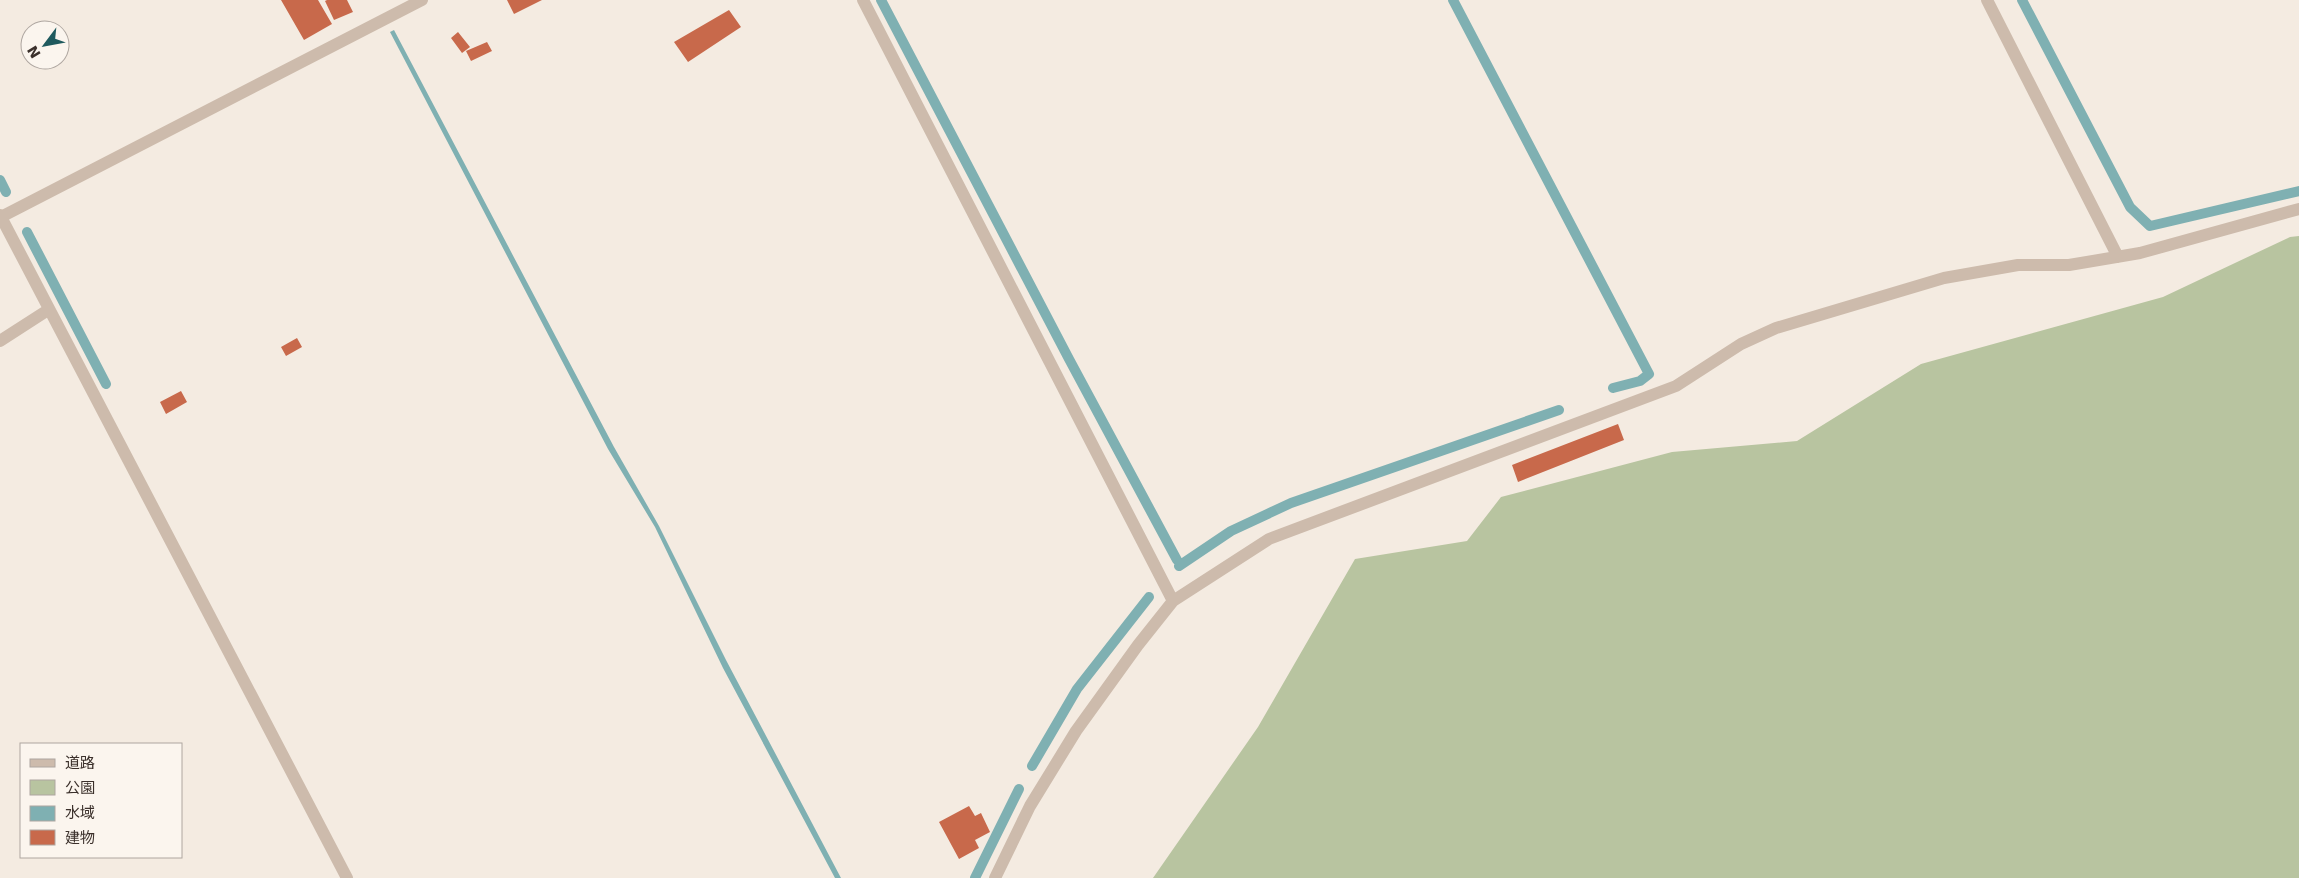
<svg xmlns="http://www.w3.org/2000/svg" width="2299" height="878" font-family="'DejaVu Sans','Noto Sans JP',sans-serif">
<style>
.green{fill:#b8c4a0}
.water{fill:#7fb0b2}
.lines{fill:none;stroke-linecap:round;stroke-linejoin:round}
.stream{stroke:#7fb0b2;stroke-width:10}
.building{fill:#c8694b}
.minor{stroke:#cdbbac;stroke-width:12}
</style>
<rect width="100%" height="100%" fill="#f4ebe1"/>
<path class="green" d="M2299 236V878H1153L1258 727 1355 559 1467 541 1501 497 1672 452 1797 441 1921 364 2163 297 2290 237Z"/>
<path class="water" d="M394 30 614 447 659 526 726 660 841 878H835L723 668 655 527 608 449 390 32Z"/>
<g class="lines">
<path class="stream" d="M881 0 1069 359 1177 560
M1453 0 1649 374 1640 381 1613 388
M2022 0 2130 207 2150 226 2299 191
M0 180 6 192
M27 232 106 384
M1179 566 1231 531 1291 503 1559 410
M1032 766 1077 689 1149 597
M975 878 1019 789"/>
</g>
<path class="building" d="M281 0H318L332 24 304 40Z
M327 0H347L353 12 334 20 325 1Z
M507 0H542L514 14Z
M729 10 741 27 688 62 674 42Z
M458 32 470 47 462 53 451 38Z
M487 42 492 51 471 61 466 51Z
M297 338 302 347 286 356 281 347Z
M181 391 187 402 166 414 160 402Z
M1618 424 1624 440 1518 482 1512 465Z
M969 806 975 816 981 813 990 832 975 840 979 848 959 859 939 822Z"/>
<g class="lines">
<path class="minor" d="M863 0 1173 601
M1987 0 2118 257
M0 215 347 878
M1 217 422 0
M0 341 48 310
M995 878 1030 806 1076 731 1138 645 1173 601 1269 539 1676 386 1741 344 1776 328 1944 278 2018 265H2069L2140 253 2299 209"/>
</g>
<rect x="20" y="743" width="162" height="115" fill="#fbf5ee" stroke="#aea6a0"/>
<rect x="30" y="759" width="25" height="8" fill="#cdbbac" stroke="#aea6a0"/>
<text x="65" y="768" font-size="15" fill="#3b302b">道路</text>
<rect x="30" y="780" width="25" height="15" fill="#b8c4a0" stroke="#aea6a0"/>
<text x="65" y="793" font-size="15" fill="#3b302b">公園</text>
<rect x="30" y="806" width="25" height="15" fill="#7fb0b2" stroke="#aea6a0"/>
<text x="65" y="818" font-size="15" fill="#3b302b">水域</text>
<rect x="30" y="830" width="25" height="15" fill="#c8694b" stroke="#aea6a0"/>
<text x="65" y="843" font-size="15" fill="#3b302b">建物</text>
<g transform="translate(45 45) rotate(238)"><circle r="24" fill="#fbf5ee" stroke="#aea6a0"/>
<path d="M0-4L9 19L0 12L-9 19Z" fill="#1f5a5e"/>
<text y="-8" font-size="14" font-weight="bold" text-anchor="middle" fill="#3b302b">N</text>
</g>
</svg>
